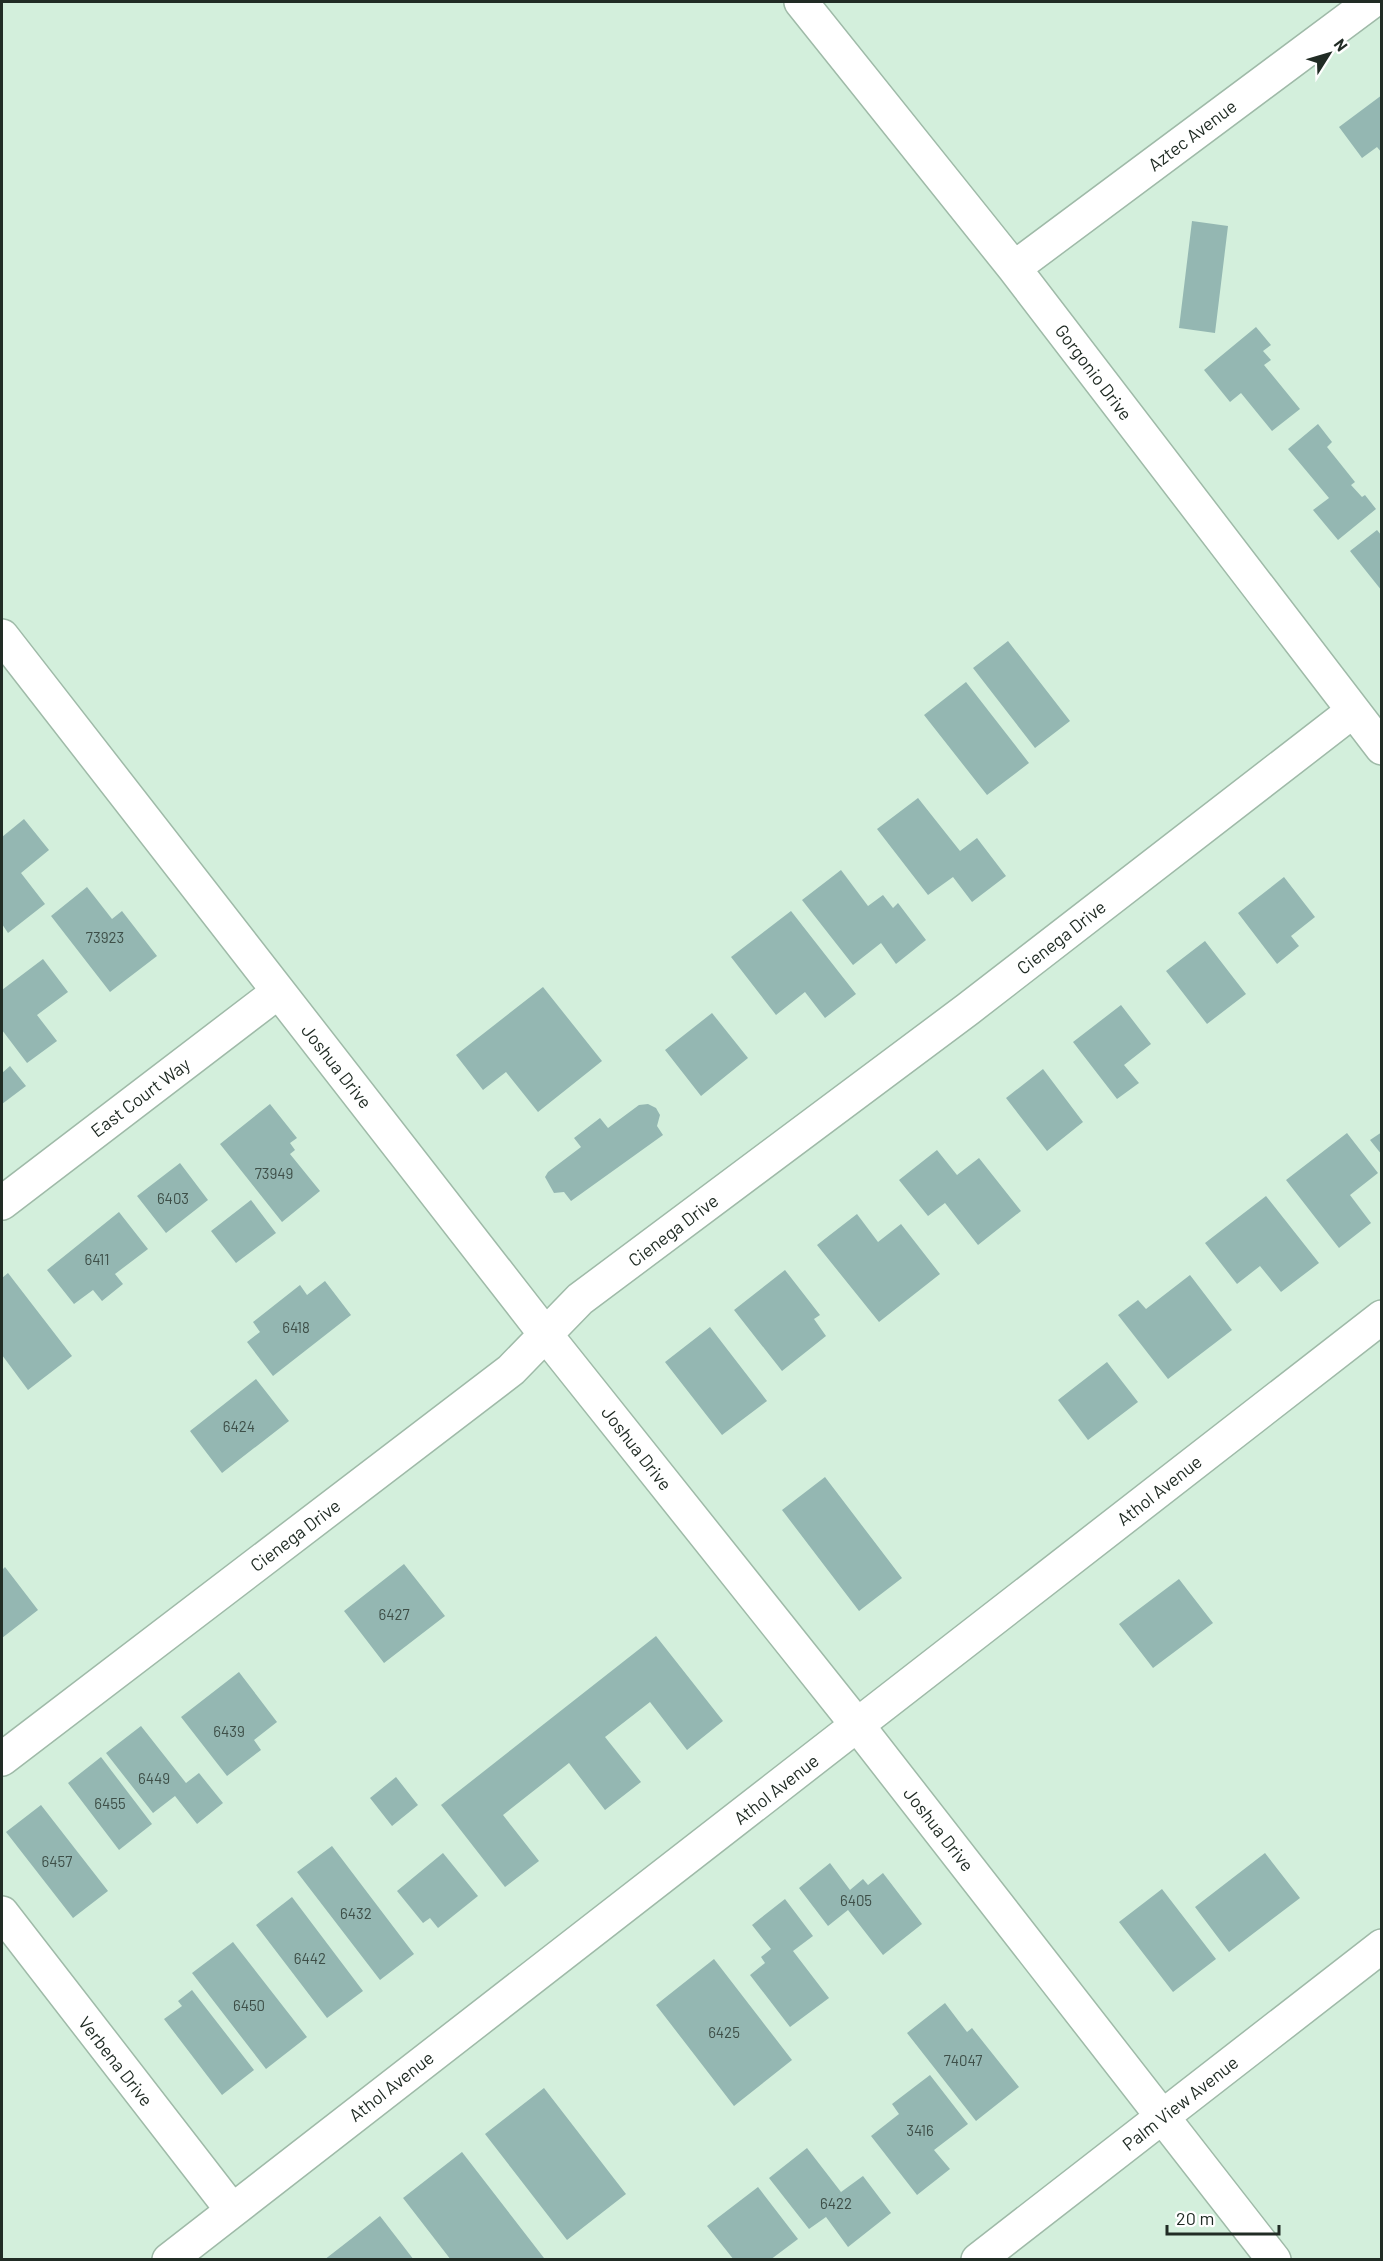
<svg xmlns="http://www.w3.org/2000/svg" width="1383" height="2261" font-family="Barlow,sans-serif">
<style>
.building{fill:#94b7b2}
.lines{fill:none;stroke-linecap:round;stroke-linejoin:round}
.minor-casing{stroke:#9fbaa8;stroke-width:36}
.minor{stroke:#fff;stroke-width:33}
.labels{text-anchor:middle;dominant-baseline:central;stroke-width:4.5;stroke-linejoin:round;paint-order:stroke}
.number-label{font-size:15px;fill:#3e4f48}
.street-label{font-size:18px;fill:#212c25;stroke:#fff}
</style>
<rect width="100%" height="100%" fill="#d3efdc"/>
<path class="building" d="M1382 95V153L1377 147 1362 158 1339 127Z
M1192 221 1228 226 1215 333 1179 328Z
M1256 327 1271 345 1263 351 1271 360 1264 365 1300 409 1272 431 1241 393 1230 402 1204 370Z
M1318 424 1332 442 1327 447 1355 482 1351 485 1362 497 1365 495 1376 509 1338 540 1313 510 1329 498 1288 449Z
M1377 530 1382 536V591L1350 551Z
M1008 641 1070 721 1035 748 973 668Z
M966 682 1029 763 987 795 924 715Z
M918 798 960 851 977 838 1006 876 972 902 953 877 928 895 877 829Z
M24 819 49 850 21 873 45 904 8 933 2 924V837Z
M841 870 868 906 883 895 893 908 898 903 926 940 896 964 881 943 853 965 802 900Z
M1284 877 1315 917 1291 936 1299 946 1277 964 1238 913Z
M87 887 112 919 122 911 157 956 110 992 51 916Z
M791 911 856 994 825 1018 805 992 776 1015 731 957Z
M1205 941 1246 994 1207 1024 1166 971Z
M43 959 68 992 37 1015 57 1041 27 1063 2 1030V990Z
M543 987 602 1061 538 1112 506 1072 483 1090 456 1055Z
M1121 1005 1151 1044 1124 1065 1139 1083 1117 1099 1073 1042Z
M712 1013 748 1058 701 1096 665 1050Z
M10 1066 26 1086 2 1104V1073Z
M1043 1069 1083 1122 1047 1151 1006 1098Z
M270 1104 297 1138 290 1143 295 1150 290 1154 320 1191 282 1222 220 1144Z
M648 1104 656 1108 660 1115 657 1126 663 1135 571 1201 564 1192 554 1193 545 1177 548 1172 581 1147 574 1138 600 1118 608 1128 639 1105Z
M1382 1132V1155L1370 1140Z
M1347 1133 1378 1173 1350 1195 1371 1223 1339 1248 1286 1180Z
M937 1150 957 1175 979 1158 1021 1211 978 1245 945 1203 928 1216 899 1180Z
M180 1163 208 1200 166 1233 137 1196Z
M1266 1196 1319 1263 1281 1292 1260 1266 1237 1284 1205 1243Z
M251 1200 276 1233 236 1263 211 1231Z
M119 1212 148 1249 115 1274 123 1284 102 1301 93 1290 74 1304 47 1270Z
M857 1214 878 1242 901 1224 940 1274 879 1322 817 1245Z
M785 1270 820 1315 814 1319 826 1336 782 1371 734 1310Z
M8 1273 72 1356 28 1390 2 1355V1278Z
M1190 1275 1232 1330 1168 1379 1118 1315 1138 1300 1146 1309Z
M325 1281 351 1315 273 1376 247 1342 260 1332 253 1322 300 1285 307 1295Z
M710 1327 767 1401 722 1435 665 1362Z
M1107 1362 1138 1402 1088 1440 1058 1400Z
M256 1379 289 1421 222 1473 190 1431Z
M825 1477 902 1578 859 1611 782 1510Z
M404 1564 445 1616 384 1663 344 1611Z
M5 1567 38 1610 2 1638V1570Z
M1179 1579 1213 1623 1153 1668 1119 1624Z
M656 1636 723 1721 687 1750 650 1702 605 1737 641 1782 605 1810 569 1763 503 1815 539 1861 505 1887 441 1805Z
M239 1672 277 1722 254 1740 261 1750 227 1776 181 1717Z
M141 1726 186 1783 199 1773 223 1803 197 1824 175 1796 153 1813 106 1753Z
M101 1757 152 1824 119 1850 68 1783Z
M396 1777 418 1805 392 1826 370 1798Z
M41 1805 108 1891 73 1918 6 1832Z
M332 1846 414 1954 380 1980 297 1872Z
M443 1853 478 1896 438 1928 430 1918 423 1923 397 1891Z
M1265 1853 1300 1898 1229 1952 1195 1907Z
M830 1863 850 1890 863 1879 868 1885 883 1873 922 1924 883 1955 848 1910 828 1926 799 1888Z
M1162 1889 1216 1959 1173 1992 1119 1922Z
M292 1897 363 1991 327 2018 256 1925Z
M785 1899 813 1936 793 1951 829 1998 790 2027 750 1975 765 1963 761 1957 771 1949 752 1925Z
M233 1942 307 2037 266 2069 192 1973Z
M714 1959 792 2060 734 2106 656 2005Z
M192 1990 254 2070 222 2095 164 2019 182 2006 178 2001Z
M945 2003 967 2032 972 2028 1019 2087 976 2121 907 2033Z
M930 2075 968 2124 934 2150 950 2169 917 2195 871 2136 899 2114 892 2104Z
M544 2088 626 2194 567 2240 485 2134Z
M807 2148 841 2192 863 2176 891 2213 848 2247 826 2217 809 2229 769 2178Z
M462 2152 544 2258 542 2260H451L403 2198Z
M758 2187 798 2239 770 2260H734L707 2226Z
M380 2216 414 2260H324L351 2239Z"/>
<g class="lines">
<g class="minor-casing">
<path id="minor" d="M801 2 1014 268 1382 748
M1014 268 1371 2
M2 636 546 1335 858 1726 1274 2260
M2 1203 278 992
M2 1759 511 1370 580 1299 968 1009 1353 711
M2 1913 232 2210
M169 2260 1382 1317
M978 2260 1382 1946"/>
</g>
<use href="#minor" class="minor"/>
</g>
<g class="labels">
<g class="number-label">
<text x="105" y="937">73923</text>
<text x="274" y="1173">73949</text>
<text x="173" y="1198">6403</text>
<text x="97" y="1259">6411</text>
<text x="296" y="1327">6418</text>
<text x="239" y="1426">6424</text>
<text x="394" y="1614">6427</text>
<text x="229" y="1731">6439</text>
<text x="154" y="1778">6449</text>
<text x="110" y="1803">6455</text>
<text x="57" y="1861">6457</text>
<text x="856" y="1900">6405</text>
<text x="356" y="1913">6432</text>
<text x="310" y="1958">6442</text>
<text x="249" y="2005">6450</text>
<text x="724" y="2032">6425</text>
<text x="963" y="2060">74047</text>
<text x="920" y="2130">3416</text>
<text x="836" y="2203">6422</text>
</g>
<g class="street-label">
<text transform="translate(1192 135) rotate(-37)">Aztec Avenue</text>
<text transform="translate(1094 372) rotate(53)">Gorgonio Drive</text>
<text transform="translate(1061 937) rotate(-38)">Cienega Drive</text>
<text transform="translate(337 1066) rotate(52)">Joshua Drive</text>
<text transform="translate(140 1097) rotate(-37)">East Court Way</text>
<text transform="translate(673 1230) rotate(-37)">Cienega Drive</text>
<text transform="translate(637 1448) rotate(52)">Joshua Drive</text>
<text transform="translate(1159 1490) rotate(-38)">Athol Avenue</text>
<text transform="translate(295 1535) rotate(-37)">Cienega Drive</text>
<text transform="translate(776 1789) rotate(-38)">Athol Avenue</text>
<text transform="translate(939 1829) rotate(52)">Joshua Drive</text>
<text transform="translate(116 2061) rotate(52)">Verbena Drive</text>
<text transform="translate(391 2086) rotate(-38)">Athol Avenue</text>
<text transform="translate(1180 2103) rotate(-38)">Palm View Avenue</text>
</g>
</g>
<rect width="1383" height="2261" fill="none" stroke="#212c25" stroke-width="6"/>
<g transform="translate(1329 54) rotate(53)" stroke="#ffffff" stroke-width="4.5" paint-order="stroke">
<path d="M0-4.5L10 22L0 15L-10 22Z" fill="#212c25"/>
<text y="-9" font-size="16" font-weight="bold" text-anchor="middle" fill="#212c25">N</text>
</g>
<path d="M1167 2225v9h112v-9" fill="none" stroke="#212c25" stroke-width="3"/>
<text x="1176" y="2225" font-size="18" fill="#212c25" stroke="#ffffff" stroke-width="4.5" paint-order="stroke">20 m</text>
</svg>
